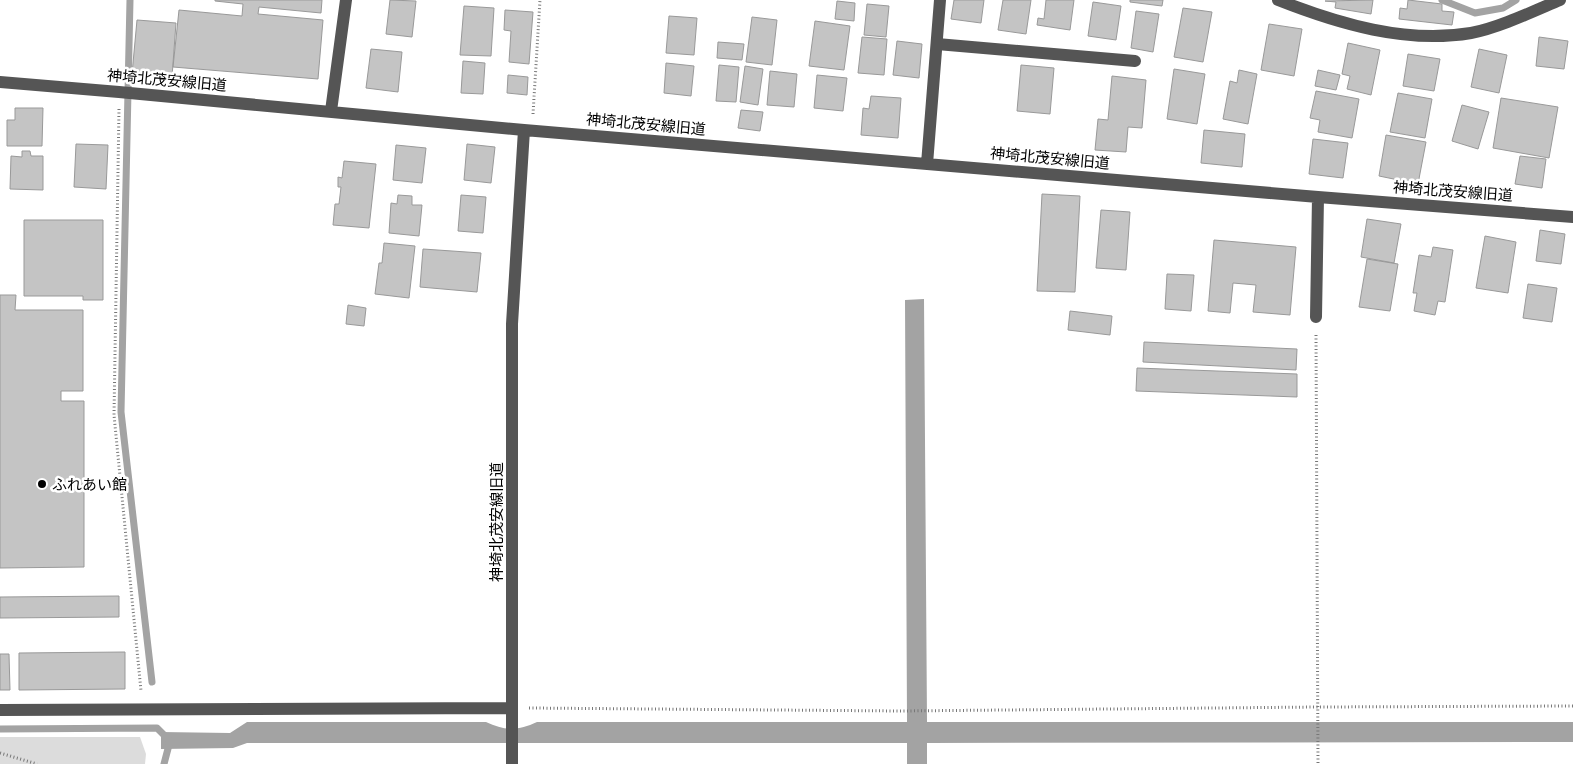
<svg xmlns="http://www.w3.org/2000/svg" width="1573" height="764" font-family="Arial,'Noto Sans JP',sans-serif">
<style>
.green{fill:#dcdcdc}
.water{fill:#a3a3a3}
.lines{fill:none;stroke-linecap:round;stroke-linejoin:round}
.stream{stroke:#a3a3a3;stroke-width:7}
.building{fill:#c4c4c4;stroke:#999}
.path{stroke:#777;stroke-width:3;stroke-dasharray:1 2.5;stroke-linecap:butt}
.minor{stroke:#555;stroke-width:12}
.poi-dot{fill:#000;stroke:#fff;stroke-width:2}
.labels{text-anchor:middle;dominant-baseline:central;stroke-width:5;stroke-linejoin:round;paint-order:stroke}
.street-label{font-size:15px;fill:#000;stroke:#fff}
.poi-label{font-size:15px;fill:#000;stroke:#fff;text-anchor:start}
</style>
<rect width="100%" height="100%" fill="#fff"/>
<path class="green" d="M0 737H140L146 754 145 764H0Z"/>
<path class="water" d="M924 299 927 722H1573V742L927 743V764H907V743H247L233 748 161 749V732L230 733 247 722H486C505 731 518 731 537 722H907L905 300Z"/>
<g class="lines">
<path class="stream" d="M130 0 121 412 152 682
M1442 0 1475 13 1503 8 1516 0
M0 729 157 728 168 739
M164 764 170 741"/>
</g>
<path class="building" d="M215 0H322L321 13 259 7 258 14 323 20 318 79 173 67 179 10 242 16 243 4 215 1Z
M390 0 416 1 412 37 386 34Z
M954 0H984L981 23 951 19Z
M1003 0H1031L1026 34 998 30Z
M1046 0H1074L1070 30 1037 25 1038 18 1044 19Z
M1130 0H1163L1162 6 1130 2Z
M1373 0 1371 14 1335 8 1336 2 1325 1Z
M1408 0 1442 4V11L1454 12 1452 25 1399 19 1400 8 1407 9Z
M837 1 855 3 854 21 835 19Z
M1093 2 1121 6 1116 40 1088 36Z
M867 4 889 6 886 37 864 35Z
M464 6 494 8 491 56 460 55Z
M1183 8 1212 12 1203 62 1174 57Z
M505 10 533 12 529 64 509 62 511 31 504 30Z
M1136 11 1159 14 1153 52 1131 48Z
M669 16 697 18 694 55 666 53Z
M752 17 777 20 772 65 746 62Z
M137 20 176 23 172 77 132 74Z
M815 21 850 26 844 70 809 66Z
M1269 24 1302 29 1294 76 1261 70Z
M862 37 887 39 884 75 858 73Z
M1539 37 1568 41 1564 69 1536 66Z
M897 41 922 44 919 78 893 75Z
M718 42 744 44 742 60 717 58Z
M1348 43 1380 50 1371 95 1347 89 1350 76 1342 74Z
M371 49 402 52 398 92 366 88Z
M1479 49 1507 55 1499 93 1471 87Z
M1408 54 1440 59 1434 91 1403 86Z
M463 61 485 63 483 94 461 93Z
M666 63 694 66 691 96 664 93Z
M719 65 739 67 736 102 716 101Z
M1021 65 1054 68 1050 114 1017 111Z
M745 66 763 69 758 105 740 102Z
M1174 69 1205 74 1197 124 1167 119Z
M1239 70 1257 74 1248 124 1223 119 1230 81 1237 83Z
M1318 70 1340 75 1336 90 1315 86Z
M770 71 797 74 794 107 767 105Z
M508 75 528 77 527 95 507 93Z
M817 75 847 78 843 111 814 108Z
M1112 76 1146 80 1142 128 1128 127 1126 152 1095 150 1098 119 1108 120Z
M1316 91 1359 99 1352 138 1318 132 1320 120 1310 118Z
M1398 93 1432 99 1425 138 1390 132Z
M871 96 901 98 898 138 861 135 863 108 869 109Z
M1501 98 1558 107 1549 158 1493 148Z
M1462 105 1489 112 1478 149 1452 141Z
M15 108H43L42 146H7V120H15Z
M741 110 763 112 760 131 738 128Z
M1204 130 1245 134 1242 167 1201 163Z
M1386 135 1426 142 1418 184 1379 176Z
M1313 139 1348 143 1343 178 1309 174Z
M76 144 108 145 106 189 74 187Z
M467 144 495 147 491 183 464 180Z
M396 145 426 148 422 183 393 180Z
M22 151H30L31 156H43V190L10 189 11 156 22 157Z
M1520 156 1546 159 1542 188 1515 184Z
M344 161 376 164 369 228 333 225 335 204H339L341 187H338V177L342 178Z
M1042 194 1080 196 1075 292 1037 291Z
M398 195 412 196V205H422L419 236 389 233 391 203 397 204Z
M461 195 486 197 483 233 458 231Z
M1101 210 1130 212 1126 270 1096 268Z
M1367 219 1401 224 1394 263 1361 257Z
M24 220H103V300H83V296H24Z
M1540 230 1565 234 1561 264 1536 261Z
M1485 236 1516 242 1508 293 1476 288Z
M1214 240 1296 247 1290 315 1253 312 1256 285 1233 283 1230 313 1208 311Z
M384 243 415 246 409 298 375 294 379 263H382Z
M1433 247 1453 250 1445 302 1438 301 1435 315 1414 311 1417 293H1413L1419 255 1431 257Z
M423 249 481 253 477 292 420 287Z
M1367 259 1398 264 1390 311 1359 307Z
M1167 274 1194 275 1191 311 1165 309Z
M1528 284 1557 288 1552 322 1523 318Z
M0 295H16L15 310H83V391H61V401H84V567L0 568Z
M348 305 366 308 364 326 346 324Z
M1070 311 1112 316 1110 335 1068 330Z
M1144 342 1297 349 1296 370 1143 362Z
M1137 368 1297 374V397L1136 391Z
M119 596V617L0 618V597Z
M125 652V689L19 690V653Z
M0 654H9L10 690H0Z"/>
<g class="lines">
<path class="path" d="M119 109 114 415 141 691
M533 114 540 0
M1316 335 1318 764
M529 708 900 711 1318 707 1573 706
M0 753 37 764"/>
<path class="minor" d="M1278 0C1339 24 1406 44 1471 33 1498 28 1534 11 1560 0
M937 44 1135 61
M0 82 119 92 524 130 1318 197 1573 217
M331 111 346 0
M927 164 940 0
M1316 317 1318 197
M0 710 512 708
M512 764V324L524 130"/>
</g>
<circle class="poi-dot" cx="42" cy="484" r="5"/>
<g class="labels">
<g class="street-label">
<text transform="translate(167 80) rotate(5)">神埼北茂安線旧道</text>
<text transform="translate(646 124) rotate(5)">神埼北茂安線旧道</text>
<text transform="translate(1050 158) rotate(5)">神埼北茂安線旧道</text>
<text transform="translate(1453 191) rotate(4)">神埼北茂安線旧道</text>
<text transform="translate(496 522) rotate(-90)">神埼北茂安線旧道</text>
</g>
<g class="poi-label">
<text x="52" y="484">ふれあい館</text>
</g>
</g>
</svg>
